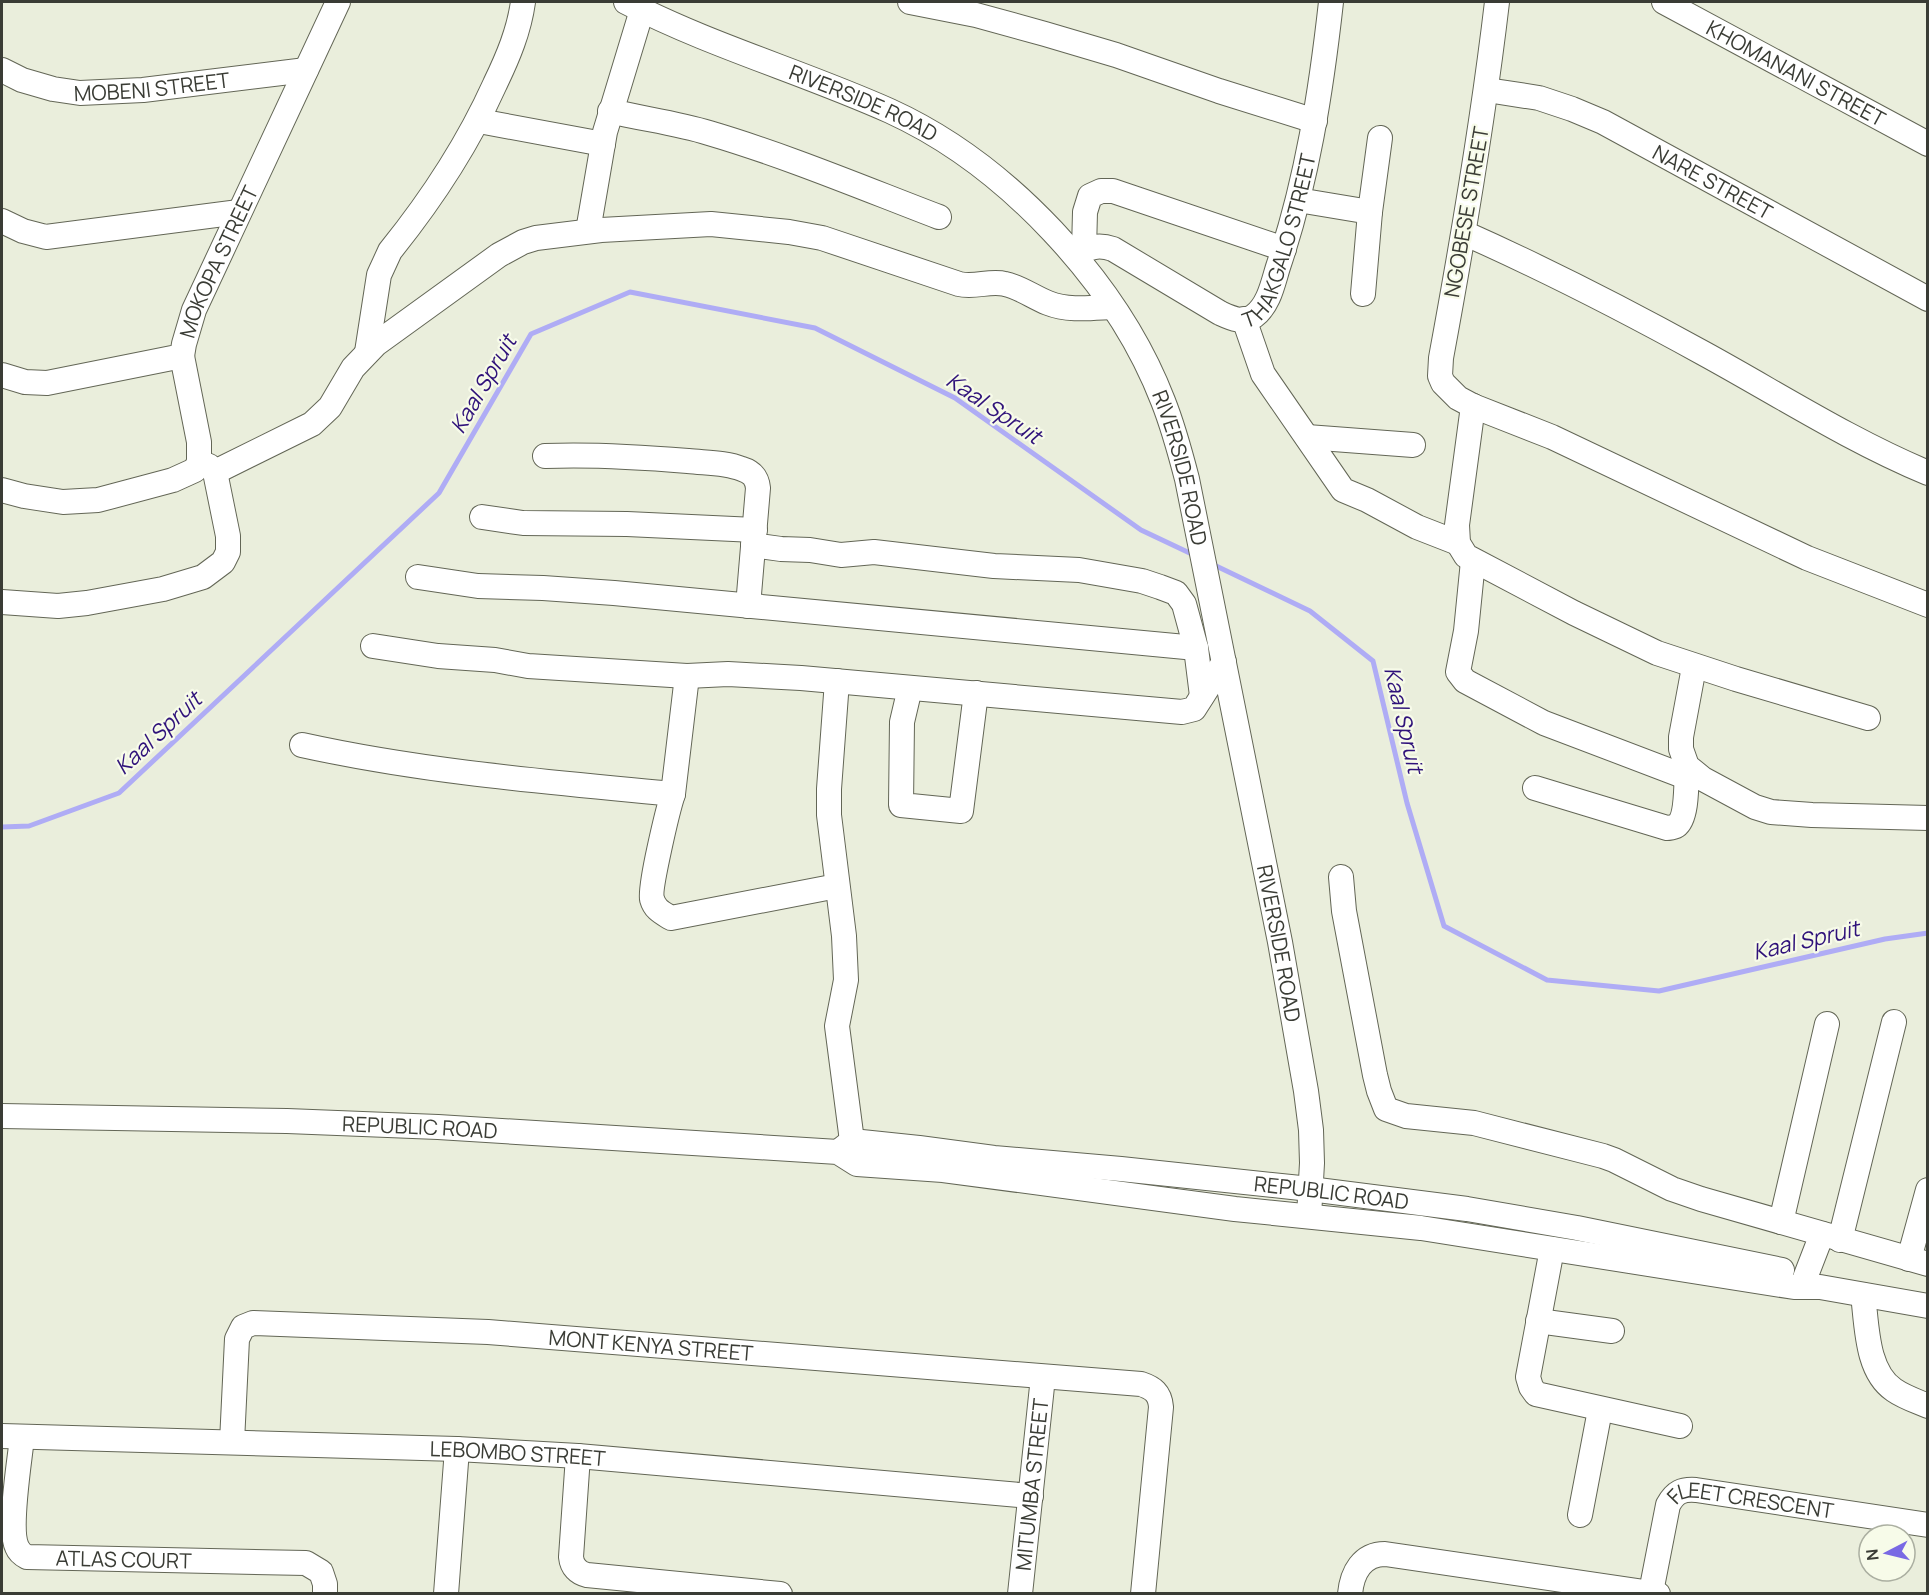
<svg xmlns="http://www.w3.org/2000/svg" width="1929" height="1595" font-family="Manrope,sans-serif">
<style>
.lines{fill:none;stroke-linecap:round;stroke-linejoin:round}
.stream{stroke:#afacf5;stroke-width:5}
.minor-casing{stroke:#636656;stroke-width:26}
.minor{stroke:#fff;stroke-width:24}
.labels{text-anchor:middle;dominant-baseline:central;stroke-width:4.5;stroke-linejoin:round;paint-order:stroke}
.street-label{font-size:21px;fill:#3a3c35;stroke:#f7fbe9}
.water-label{font-size:22px;font-style:italic;fill:#2f127a;stroke:#f7fbe9}
</style>
<rect width="100%" height="100%" fill="#eaeedc"/>
<g class="lines">
<path class="stream" d="M1212 564 1310 611 1373 661 1407 803 1444 926 1547 980 1659 991 1885 939 1928 933
M2 827 29 826 119 793 439 493 531 334 630 292 815 328 955 398 1141 530 1196 556"/>
<g class="minor-casing">
<g id="minor">
<path id="s1" d="M626 2C711 46 803 72 890 111 1006 164 1117 282 1163 401 1173 426 1180 452 1187 479L1280 942 1306 1091 1311 1130 1312 1163 1309 1216"/>
<path d="M910 2 976 15 1045 34 1116 55 1219 91 1315 121"/>
<path d="M1497 2C1483 121 1463 239 1441 358L1440 376 1443 383 1458 398 1473 406 1552 437 1807 558 1928 605"/>
<path id="s2" d="M1664 2 1928 144"/>
<path id="s3" d="M2 70 22 80 53 89 80 93 143 90 306 70"/>
<path id="s4" d="M1487 90 1539 98 1572 109 1603 122 1928 299"/>
<path d="M610 111C643 119 677 123 709 133 787 156 863 188 939 217"/>
<path d="M479 121 603 144"/>
<path d="M1298 200 1370 212 1363 294"/>
<path d="M1370 212 1380 138"/>
<path d="M2 221 23 231 46 237 239 212"/>
<path d="M588 231 605 132 642 10"/>
<path d="M1464 233C1545 269 1625 310 1703 353 1778 394 1849 440 1928 473"/>
<path d="M1084 250 1085 212 1090 196 1101 191H1113L1284 249"/>
<path id="s5" d="M1076 255C1089 247 1098 244 1113 249L1220 313C1231 318 1243 324 1254 316 1269 305 1273 283 1278 267 1307 181 1321 92 1331 2"/>
<path d="M1244 319 1263 374 1343 490 1367 500 1417 527 1458 543"/>
<path d="M367 352 379 275 390 251C432 199 467 146 495 84 508 57 519 31 523 2"/>
<path id="s6" d="M2 375 25 382 47 383 182 356 184 344 194 310 338 2"/>
<path d="M1473 406 1457 525 1458 543 1466 556 1574 613 1657 653 1736 679 1868 718"/>
<path d="M1307 437 1413 445"/>
<path d="M545 456C593 454 640 457 688 461 705 463 725 462 742 469 752 472 757 478 758 488L748 606"/>
<path d="M215 472 312 424 330 407 353 368 376 344 499 255 523 242 536 238 601 230 711 224 789 232 822 238 959 284C975 288 990 280 1005 284 1020 287 1033 297 1048 303 1068 311 1091 308 1112 307"/>
<path d="M2 490 24 496 63 502 98 500 173 480 195 470 199 462V442L182 356"/>
<path d="M482 517 523 523 627 524 755 530"/>
<path d="M753 545 781 549 810 550 841 555 874 552 994 566 1079 570 1142 581 1160 587 1176 593 1184 604 1196 648 1202 696"/>
<path d="M1473 561 1466 631 1458 672 1465 681 1544 723 1686 777"/>
<path d="M418 577 478 586 543 588 614 593 1196 648"/>
<path d="M2 602 58 606 87 603 163 589 203 577 223 562 228 552V536L215 472 209 466 199 462"/>
<path d="M373 646 438 656 495 660 528 666 687 676 728 674 801 678 1182 712 1194 709 1224 662"/>
<path d="M1694 667 1681 737V749L1687 766 1703 779 1755 807 1771 812 1812 815 1928 818"/>
<path d="M837 681 829 789V815L844 936 846 980 837 1026 852 1141"/>
<path d="M910 688 902 722 901 805 961 811 976 693"/>
<path d="M302 745C424 772 549 782 673 794 668 809 649 888 652 899 655 910 663 913 671 918L837 886"/>
<path d="M1535 788 1667 828C1668 828 1675 827 1676 826 1688 818 1686 780 1687 766"/>
<path d="M673 794 687 676"/>
<path d="M1341 877 1344 911 1375 1075 1379 1091 1386 1109 1406 1116 1474 1123 1603 1156 1614 1160 1672 1189 1701 1199 1928 1264"/>
<path id="s7" d="M2 1116 287 1121 438 1127 838 1152 857 1164 943 1170 1235 1209 1421 1228 1794 1287H1820L1928 1306"/>
<path id="s8" d="M838 1152 852 1141 919 1148 994 1158 1121 1169 1310 1189 1467 1209 1577 1228 1782 1270"/>
<path d="M1781 1222 1827 1024"/>
<path d="M1840 1240 1894 1022"/>
<path d="M1552 1249 1528 1377 1531 1387 1536 1394 1680 1426"/>
<path d="M1909 1259 1928 1190"/>
<path d="M1805 1278 1822 1234"/>
<path d="M1863 1295C1867 1325 1866 1371 1894 1390 1904 1397 1916 1401 1928 1406"/>
<path d="M1538 1321 1612 1331"/>
<path id="s9" d="M2 1436 457 1449 578 1456 1031 1496"/>
<path id="s10" d="M22 1437C20 1459 8 1529 17 1547 19 1552 23 1555 27 1557L306 1563 321 1572 325 1584V1594"/>
<path id="s11" d="M232 1442 237 1339 243 1327 253 1323 488 1332 1141 1384C1153 1388 1160 1393 1161 1407L1143 1594"/>
<path d="M578 1456 571 1557C572 1567 578 1573 587 1575L780 1594"/>
<path d="M1580 1515 1600 1410"/>
<path id="s12" d="M1651 1592 1668 1505C1675 1492 1682 1489 1696 1490L1928 1525"/>
<path d="M446 1594 457 1449"/>
<path id="s13" d="M1020 1594 1043 1377"/>
<path d="M1350 1594C1352 1573 1362 1554 1385 1554L1658 1594"/>
</g>
</g>
<use href="#minor" class="minor"/>
</g>
<g class="labels">
<g class="street-label">
<text stroke="none"><textPath href="#s2" startOffset="150">KHOMANANI STREET</textPath></text>
<text stroke="none"><textPath href="#s3" startOffset="154">MOBENI STREET</textPath></text>
<text stroke="none"><textPath href="#s1" startOffset="258">RIVERSIDE ROAD</textPath></text>
<text stroke="none"><textPath href="#s4" startOffset="246">NARE STREET</textPath></text>
<text transform="translate(1466 212) rotate(-80)">NGOBESE STREET</text>
<text stroke="none"><textPath href="#s5" startOffset="280">THAKGALO STREET</textPath></text>
<text stroke="none"><textPath href="#s6" startOffset="285">MOKOPA STREET</textPath></text>
<text stroke="none"><textPath href="#s1" startOffset="762">RIVERSIDE ROAD</textPath></text>
<text stroke="none"><textPath href="#s1" startOffset="1248">RIVERSIDE ROAD</textPath></text>
<text stroke="none"><textPath href="#s7" startOffset="418">REPUBLIC ROAD</textPath></text>
<text stroke="none"><textPath href="#s8" startOffset="500">REPUBLIC ROAD</textPath></text>
<text stroke="none"><textPath href="#s11" startOffset="526">MONT KENYA STREET</textPath></text>
<text stroke="none"><textPath href="#s9" startOffset="516">LEBOMBO STREET</textPath></text>
<text stroke="none"><textPath href="#s13" startOffset="110">MITUMBA STREET</textPath></text>
<text stroke="none"><textPath href="#s12" startOffset="178">FLEET CRESCENT</textPath></text>
<text stroke="none"><textPath href="#s10" startOffset="222">ATLAS COURT</textPath></text>
</g>
<g class="water-label">
<text transform="translate(483 384) rotate(-60)">Kaal Spruit</text>
<text transform="translate(994 408) rotate(34)">Kaal Spruit</text>
<text transform="translate(1404 720) rotate(77)">Kaal Spruit</text>
<text transform="translate(158 733) rotate(-43)">Kaal Spruit</text>
<text transform="translate(1806 940) rotate(-13)">Kaal Spruit</text>
</g>
</g>
<rect width="1929" height="1595" fill="none" stroke="#3a3c35" stroke-width="6"/>
<g transform="translate(1887 1553) rotate(263)"><circle r="28" fill="#f7fbe9" stroke="#abafa1" stroke-width="1.5"/>
<path d="M0-4.5L10 22L0 15L-10 22Z" fill="#7969e4"/>
<text y="-9" font-size="16" font-weight="bold" text-anchor="middle" fill="#3a3c35">N</text>
</g>
</svg>
